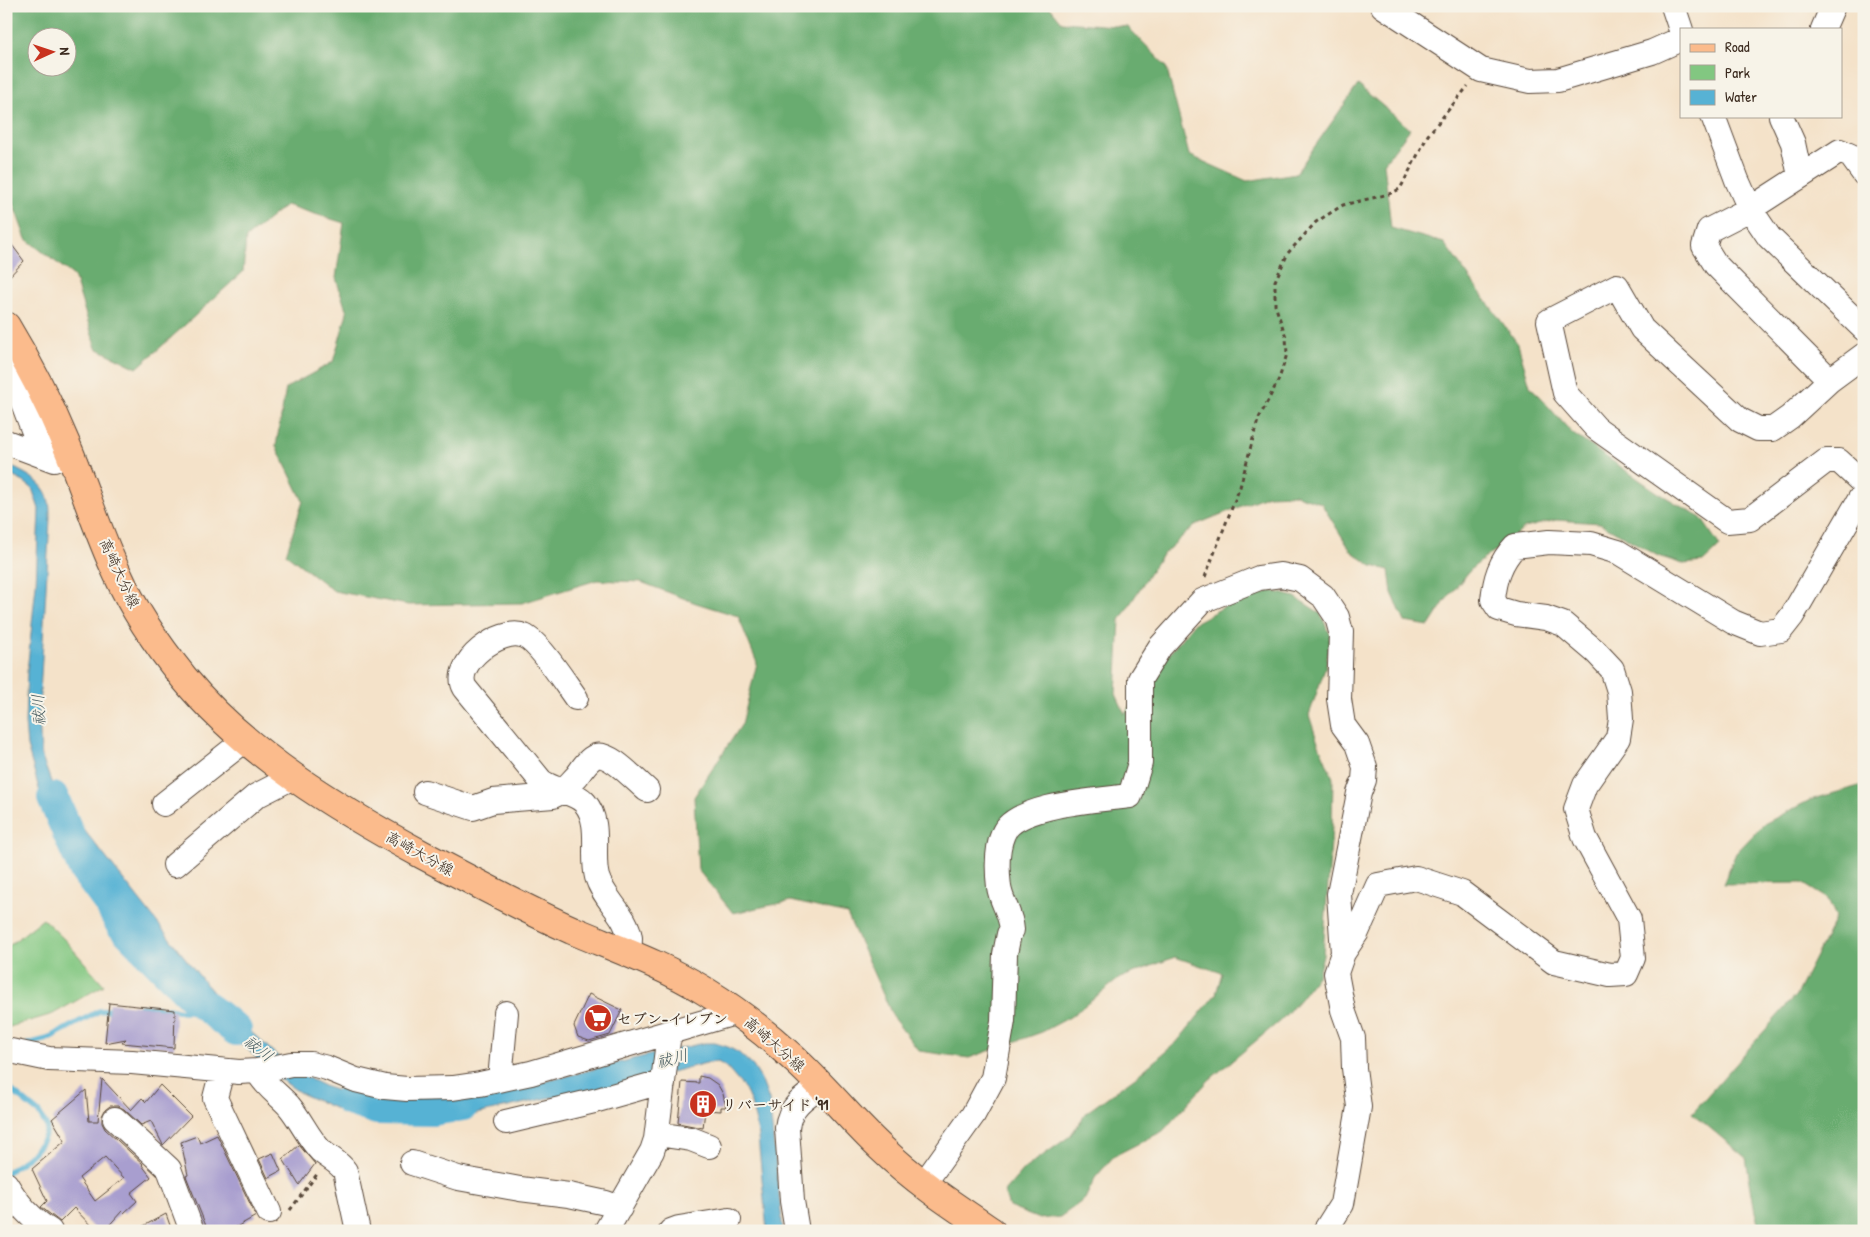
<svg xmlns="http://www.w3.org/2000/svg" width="1870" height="1237" font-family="'Patrick Hand','Klee One',sans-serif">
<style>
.green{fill:#82c781;stroke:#5e7850}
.forest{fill:#69ac6f;stroke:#526b46;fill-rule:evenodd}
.water{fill:#57b2d4;stroke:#496e79}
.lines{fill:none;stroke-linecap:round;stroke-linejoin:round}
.stream{stroke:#57b2d4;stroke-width:5.5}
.river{stroke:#57b2d4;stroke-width:32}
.building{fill:#a89ecf;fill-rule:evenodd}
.minor-casing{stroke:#574638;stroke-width:26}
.major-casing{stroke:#574638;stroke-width:30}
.path{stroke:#574638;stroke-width:3;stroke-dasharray:4 4;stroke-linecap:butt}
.minor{stroke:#fff;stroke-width:24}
.major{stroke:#fbbb8c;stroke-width:28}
.labels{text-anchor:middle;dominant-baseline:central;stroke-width:4;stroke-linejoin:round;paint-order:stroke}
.street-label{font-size:15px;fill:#3b2a1e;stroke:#f7f3e8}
.poi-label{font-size:15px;font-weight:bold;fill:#3b2a1e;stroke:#f7f3e8;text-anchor:start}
.water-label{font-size:16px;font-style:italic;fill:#455a5e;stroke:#f7f3e8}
</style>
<rect width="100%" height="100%" fill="#f7f3e8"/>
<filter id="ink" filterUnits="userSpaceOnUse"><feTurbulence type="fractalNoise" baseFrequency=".02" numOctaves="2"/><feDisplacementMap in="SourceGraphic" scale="10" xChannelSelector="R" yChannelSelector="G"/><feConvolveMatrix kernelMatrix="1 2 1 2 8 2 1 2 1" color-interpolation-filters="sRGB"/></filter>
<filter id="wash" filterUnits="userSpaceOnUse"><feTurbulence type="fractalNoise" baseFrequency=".0096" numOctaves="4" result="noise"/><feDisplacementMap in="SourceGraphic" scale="20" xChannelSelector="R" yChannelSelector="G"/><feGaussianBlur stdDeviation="1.12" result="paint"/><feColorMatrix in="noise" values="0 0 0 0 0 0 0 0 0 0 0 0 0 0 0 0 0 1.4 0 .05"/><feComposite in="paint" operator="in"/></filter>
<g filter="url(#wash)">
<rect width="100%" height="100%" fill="#f4e2c9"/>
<path class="green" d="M43 919 64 939 104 985 53 1014 6 1028V948Z"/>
<path class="forest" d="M6 6H1049L1062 22 1128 27 1166 66 1189 155 1247 181 1296 173 1358 85 1410 129 1384 163 1391 228 1444 243 1518 344 1530 386 1573 434 1657 492 1701 518 1720 546 1703 562 1683 564 1658 556 1600 523 1556 520 1525 528 1472 568 1445 601 1429 626 1405 622 1392 593 1389 570 1372 566 1351 551 1321 503 1294 494 1268 495 1195 525 1160 557 1120 620 1116 694 1125 714 1151 676 1194 623 1224 607 1250 596 1272 591 1295 597 1320 613 1330 634 1326 666 1309 715 1317 740 1333 778 1332 827 1323 955 1318 975 1300 999 1281 1020 1209 1080 1163 1131 1114 1156 1095 1178 1085 1199 1060 1217 1039 1219 1009 1207 1004 1192 1024 1169 1070 1136 1087 1112 1138 1075 1177 1042 1216 994 1222 973 1175 957 1120 978 1070 1017 1042 1032 969 1058 919 1051 894 1019 847 914 791 901 733 913 698 870 694 797 742 724 757 663 738 616 696 603 641 582 597 580 522 603 408 605 334 591 286 554 303 501 276 446 286 388 333 362 347 313 336 278 344 223 286 205 246 238 243 272C207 304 173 337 137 368L96 348 74 276 26 239 6 184ZM38 38H68V68H38Z
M1859 786 1864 787V1231H1760L1755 1212 1746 1158 1692 1113 1796 995 1836 917 1828 899 1802 883 1723 884 1736 853 1764 824 1810 800Z"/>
<path class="water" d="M6 464C22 472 43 480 48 498 50 504 50 512 50 518L39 711 41 755 46 768 53 787 66 807 205 983 238 1020 294 1071 326 1087 389 1107 400 1113 462 1103 645 1056 704 1043H715L728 1047 739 1053 753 1066 761 1079 769 1100 783 1231H767L757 1127 751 1103 745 1089 726 1067 718 1062 706 1063 611 1088 548 1098 432 1124 431 1120 386 1123 373 1122 357 1118 302 1094 274 1075 215 1018 180 978 113 894 48 807 39 789 33 767 27 746 25 723 27 672 36 585 39 509 32 488 24 482 6 473Z"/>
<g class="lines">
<path class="stream" d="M140 1007C164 1006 185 1016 209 1008
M28 1044 47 1039 99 1011 116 1009
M6 1086 39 1113 47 1127C45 1148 22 1162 6 1173"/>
<path class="river" d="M53 798 84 869 110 904 121 924 190 994 236 1030
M349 1100 377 1109 433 1110 463 1105"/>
</g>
<g id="blocks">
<path class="building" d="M6 237 24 261 6 280Z
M589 994 622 1010 610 1035 589 1041 578 1037 574 1026Z
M109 1003 175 1010 174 1048 122 1043 126 1039 105 1043Z
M699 1076 708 1078 718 1085 723 1094 726 1107H721V1111L705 1110 703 1128 678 1123 682 1082 699 1083Z
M102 1079 131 1110 142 1098 146 1102 160 1085 191 1116 163 1145 151 1121 141 1125 124 1109 118 1106H110L105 1110 102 1116V1123L105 1129 143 1164 142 1165 151 1177 131 1193 137 1201 124 1213 122 1211 104 1231H96L74 1208 60 1222 41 1207 47 1201 32 1169 65 1141 52 1119 86 1090 89 1121H98ZM105 1157 124 1178 95 1201 79 1178Z
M217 1135 256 1216 229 1231H208L186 1176 188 1175 181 1142 197 1136 200 1143Z
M299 1145 315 1164 299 1185 283 1159Z
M273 1153 281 1171 268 1178 259 1159Z
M166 1214 172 1231H134Z"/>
</g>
</g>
<g filter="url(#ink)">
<use href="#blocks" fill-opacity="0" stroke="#574638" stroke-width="1"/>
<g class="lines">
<g class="minor-casing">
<path id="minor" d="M1383 6 1481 70 1530 81 1558 80 1652 52 1681 39
M1673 6 1681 30
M1823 29 1833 6
M1713 116 1737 180 1750 209 1769 237 1864 329
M1781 116 1793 143 1800 176
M1864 355 1830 380 1790 417 1773 429H1758L1740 420 1642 329 1617 286 1549 321 1565 393 1596 428 1727 521 1750 519 1826 461H1839L1864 484
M6 369 23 403 43 456
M1830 380 1716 265 1704 246 1709 230 1750 209 1840 151 1851 156 1864 174
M6 442 54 460
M576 698C565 683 539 642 524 636 501 626 451 664 465 688L541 781C554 791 576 792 585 803 602 823 591 854 597 877 604 900 627 915 630 938 630 943 629 949 629 954
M425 792 473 808 493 801 553 796C564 792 569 784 577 776 582 769 588 759 596 756 609 751 636 781 647 790
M164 804 245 740
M175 865 256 796 293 777
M6 1050 49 1059 132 1062 239 1072 257 1071 291 1064H311L327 1068 356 1080 385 1087 407 1089 453 1088 480 1084 531 1073 738 1012
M222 1071 215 1098 269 1212
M257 1071C267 1088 277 1093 289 1106 301 1120 308 1138 321 1151 329 1158 339 1162 345 1171L358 1231
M500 1080 506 1013
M115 1119 169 1169 192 1231
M506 1122 594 1101 647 1086 663 1084
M657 1134 691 1139 709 1146
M412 1163 458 1178 520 1189 569 1195 606 1203 620 1208
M6 1184C17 1203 31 1219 50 1231
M923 1185 973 1115 993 1078 1003 1021 1005 954 1009 934 1012 930C1011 913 1001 902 999 887 997 870 996 850 1003 834 1015 804 1100 800 1130 796L1140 763V679L1160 647 1202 601 1259 578 1281 575 1300 579 1323 596 1337 617 1341 632 1339 699 1343 725 1357 744 1365 767 1364 780 1359 793 1339 894 1343 953
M606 1231 652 1151 656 1139 669 1033
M671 1231 679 1228 729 1220
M797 1231 792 1201 787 1128C789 1107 804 1097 821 1086
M1325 1231 1342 1204 1359 1107 1354 1068 1353 1038 1343 1010 1336 973 1343 953 1357 932 1378 885 1416 878 1462 893 1554 962 1610 975 1626 974 1633 958 1629 919 1585 838 1576 809 1585 785 1618 738 1621 719 1619 691 1612 669 1596 652 1563 624 1546 618 1516 614 1499 609 1493 600C1495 579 1500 562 1515 546L1549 542 1591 544 1618 552 1733 622 1760 633 1781 630 1792 616 1864 492"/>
</g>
<g class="major-casing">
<path id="major" d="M6 326C29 364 49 403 66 444 84 486 97 531 117 573 134 611 158 646 184 678 246 754 338 809 423 855 472 881 521 907 572 930 617 949 663 965 705 991 736 1010 766 1033 793 1058 824 1086 850 1119 880 1147 914 1180 952 1205 991 1231"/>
</g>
<path class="path" d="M1205 577 1240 487 1258 420 1279 379 1287 354 1286 337 1275 305V281L1288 253 1316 222 1343 205 1389 194 1400 189 1428 135 1468 86
M290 1210 318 1173"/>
<use href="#minor" class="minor"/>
<use href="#major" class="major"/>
</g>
</g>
<defs>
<g id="supermarket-disc" transform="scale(1.4375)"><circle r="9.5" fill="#c8321e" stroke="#f7f3e8"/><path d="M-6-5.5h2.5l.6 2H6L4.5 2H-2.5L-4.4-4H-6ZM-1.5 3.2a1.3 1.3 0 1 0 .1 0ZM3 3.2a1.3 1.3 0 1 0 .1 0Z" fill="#fff"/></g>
<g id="building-disc" transform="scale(1.4375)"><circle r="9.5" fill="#c8321e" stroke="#f7f3e8"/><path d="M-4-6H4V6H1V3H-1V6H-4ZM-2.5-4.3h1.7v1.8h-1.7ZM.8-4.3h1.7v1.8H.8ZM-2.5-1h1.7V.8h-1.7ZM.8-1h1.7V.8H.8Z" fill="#fff"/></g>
</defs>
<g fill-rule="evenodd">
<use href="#supermarket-disc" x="598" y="1018"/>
<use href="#building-disc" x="703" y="1104"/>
</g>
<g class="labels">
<g class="street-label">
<text transform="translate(120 573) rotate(65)">高崎大分線</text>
<text transform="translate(420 853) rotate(29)">高崎大分線</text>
<text transform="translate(775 1044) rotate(41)">高崎大分線</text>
</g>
<g class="poi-label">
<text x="617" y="1018">セブン-イレブン</text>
<text x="722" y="1104">リバーサイド '91</text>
</g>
<g class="water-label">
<text transform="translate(38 710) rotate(-93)">祓川</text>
<text transform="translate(259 1048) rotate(38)">祓川</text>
<text transform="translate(672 1058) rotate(-14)">祓川</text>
</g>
</g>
<rect width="1870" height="1237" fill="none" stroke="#f7f3e8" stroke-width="25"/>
<rect x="1680" y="28" width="162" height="90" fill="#f7f3e8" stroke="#aca397"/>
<rect x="1690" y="44" width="25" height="8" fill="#fbbb8c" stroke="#aca397"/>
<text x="1725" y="52" font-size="15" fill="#3b2a1e">Road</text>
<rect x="1690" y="65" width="25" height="15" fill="#82c781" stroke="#aca397"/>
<text x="1725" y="78" font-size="15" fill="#3b2a1e">Park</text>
<rect x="1690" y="90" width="25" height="15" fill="#57b2d4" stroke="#aca397"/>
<text x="1725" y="102" font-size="15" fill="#3b2a1e">Water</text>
<g transform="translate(52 52) rotate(87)"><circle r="24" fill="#f7f3e8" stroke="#aca397"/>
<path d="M0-4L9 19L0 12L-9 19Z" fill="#c8321e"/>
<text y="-8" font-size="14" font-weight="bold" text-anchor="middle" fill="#3b2a1e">N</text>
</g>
</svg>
